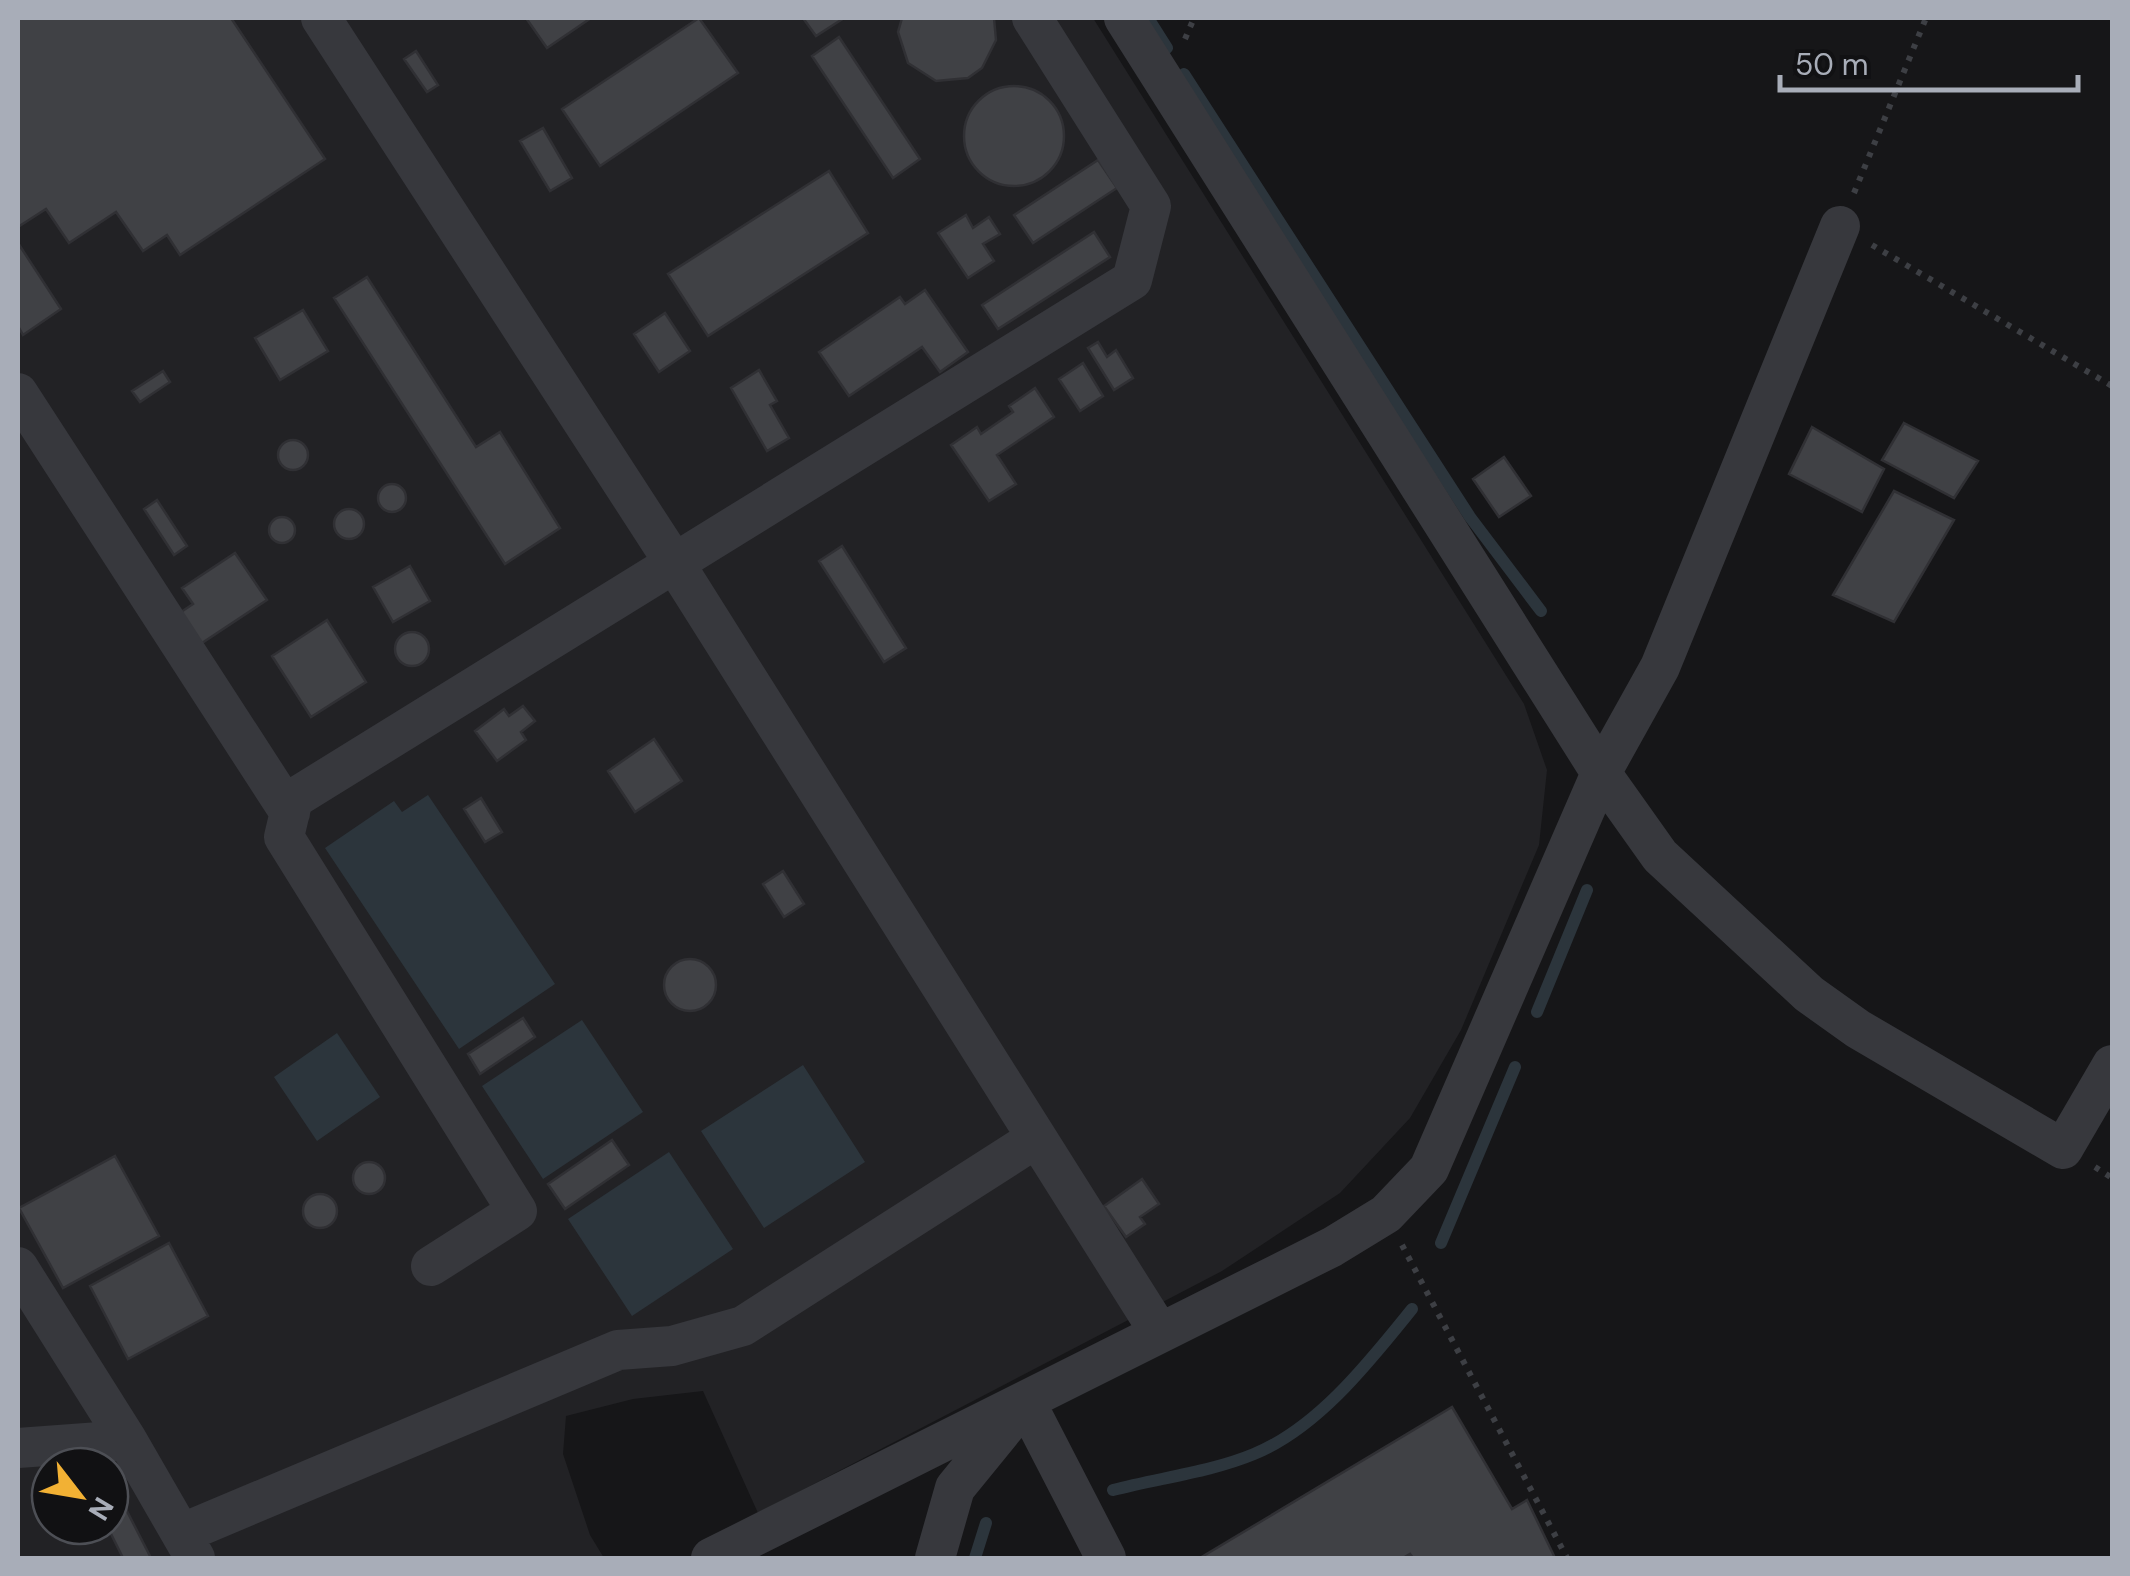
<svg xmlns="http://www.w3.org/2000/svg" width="2130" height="1576" font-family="'DM Sans',sans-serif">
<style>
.built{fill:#222225;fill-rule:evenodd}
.water{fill:#2c353c}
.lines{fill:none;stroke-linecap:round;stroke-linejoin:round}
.stream{stroke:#2c353c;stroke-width:12}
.building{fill:#404145;stroke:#303034;stroke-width:2.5}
.path{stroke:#3d3f44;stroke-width:6;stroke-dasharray:5 8;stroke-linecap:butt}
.minor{stroke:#37383d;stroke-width:40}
</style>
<rect width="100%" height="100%" fill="#161618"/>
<path class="built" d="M18 18H1093L1524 704 1547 770 1539 845 1461 1030 1410 1118 1340 1193 1222 1271 758 1513 703 1391 633 1399 566 1416 563 1454 590 1535 604 1558H18ZM50 1466H110V1526H50Z"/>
<path class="water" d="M428 795 555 984 459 1049 325 848 394 801 402 812Z
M582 1020 643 1112 543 1179 482 1086Z
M337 1033 380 1097 317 1141 274 1077Z
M803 1065 865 1162 764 1228 701 1131Z
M669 1152 733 1249 632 1316 568 1219Z"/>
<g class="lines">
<path class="stream" d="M1148 18 1167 48
M1184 74 1470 517 1541 611
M1537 1012 1587 890
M1441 1243 1515 1067
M1113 1490C1158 1478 1211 1472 1254 1454 1318 1428 1370 1361 1412 1309
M975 1558 986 1523"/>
</g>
<path class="building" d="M18 18H231L325 159 180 255 167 235 143 251 116 212 69 243 46 209 18 227Z
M526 18H591L547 48Z
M699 18 738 73 600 166 562 109Z
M803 18H844L816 36Z
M902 18H994L996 40 982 68 968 78 936 81 908 63 898 32Z
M839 37 920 159 893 178 812 56Z
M416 51 438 85 427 92 404 59Z
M964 136a50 50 0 1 1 100 0a50 50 0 1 1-100 0Z
M543 128 572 178 550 191 520 141Z
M1098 160 1117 188 1033 243 1014 215Z
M829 171 868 233 708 336 668 274Z
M966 215 973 228 989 217 1000 234 983 244 994 261 968 278 938 233Z
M1094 232 1110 257 998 329 982 305Z
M18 243 61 309 23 335 18 326Z
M367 277 476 447 500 432 560 528 505 564 334 298Z
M925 290 968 352 940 372 922 347 849 396 819 352 900 297 905 304Z
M303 310 328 351 280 380 255 338Z
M665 313 690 351 659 372 634 334Z
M1098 342 1107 357 1116 350 1133 378 1114 390 1088 348Z
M1083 363 1103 396 1080 411 1059 379Z
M759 370 777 401 770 405 789 438 767 451 731 388Z
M163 371 170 382 140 402 132 391Z
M1035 388 1054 417 997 455 1016 484 989 501 951 445 977 427 981 434 1013 412 1009 406Z
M1904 423 1978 461 1954 498 1882 460Z
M1812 427 1884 469 1862 512 1789 474Z
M278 455a15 15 0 1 1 30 0a15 15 0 1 1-30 0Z
M1504 457 1531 496 1499 517 1473 479Z
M378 498a14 14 0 1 1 28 0a14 14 0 1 1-28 0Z
M1894 491 1954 520 1894 622 1833 595Z
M157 500 187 546 174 555 144 509Z
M334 524a15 15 0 1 1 30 0a15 15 0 1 1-30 0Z
M269 530a13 13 0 1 1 26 0a13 13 0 1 1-26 0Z
M842 546 906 648 884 662 819 561Z
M235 553 267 600 199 645 178 614 193 604 182 588Z
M410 566 430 601 393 622 373 587Z
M327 620 366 682 311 717 272 656Z
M395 649a17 17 0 1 1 34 0a17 17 0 1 1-34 0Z
M523 706 535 721 521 732 526 740 497 761 475 731 504 709 509 716Z
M654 739 682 781 635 812 608 771Z
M481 798 502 832 485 842 464 809Z
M783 871 804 904 784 917 763 884Z
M664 985a26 26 0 1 1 52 0a26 26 0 1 1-52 0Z
M523 1018 535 1037 480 1074 468 1054Z
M612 1140 629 1165 565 1209 548 1184Z
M115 1156 159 1236 63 1288 19 1208Z
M353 1178a16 16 0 1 1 32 0a16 16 0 1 1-32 0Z
M1142 1179 1159 1204 1140 1217 1145 1224 1126 1237 1104 1206Z
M303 1211a17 17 0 1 1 34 0a17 17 0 1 1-34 0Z
M169 1243 208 1316 128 1359 90 1286Z
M1452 1407 1512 1509 1527 1500 1555 1558H1413L1410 1554 1403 1558H1200Z
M110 1478 151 1558H123L107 1526Z"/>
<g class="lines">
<path class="path" d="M1185 39 1194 18
M1854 193 1926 18
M1872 245 2112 386
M2095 1167 2112 1178
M1402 1245 1567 1558"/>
<path class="minor" d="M321 18 675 564 1158 1330
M1840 226 1660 667 1601 773 1660 856 1809 994 1858 1029 2063 1149 2112 1065
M18 393 290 813
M431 1266 517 1211 284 837 293 799 1132 280 1151 206 1032 18
M18 1267 127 1440
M1025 1401 1106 1558
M18 1448 127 1440 195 1558
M183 1533 618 1350 672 1346 743 1326 1035 1139
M711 1558 1332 1247 1386 1214 1429 1169 1601 773 1124 18
M935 1558 955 1488 1017 1412"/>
</g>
<rect width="2130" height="1576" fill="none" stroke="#a8adb8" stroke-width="40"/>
<g transform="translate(80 1496) rotate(121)"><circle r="48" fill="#111113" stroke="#4d4f55" stroke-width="2.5"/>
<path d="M0-8L18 38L0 25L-18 38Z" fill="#f2b134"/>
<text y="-15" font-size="28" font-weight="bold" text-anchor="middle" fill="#a8adb8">N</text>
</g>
<path d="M1780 75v15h298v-15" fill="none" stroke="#a8adb8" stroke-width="5"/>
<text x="1795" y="75" font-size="30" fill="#a8adb8" stroke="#111113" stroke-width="8" paint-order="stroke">50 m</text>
</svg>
